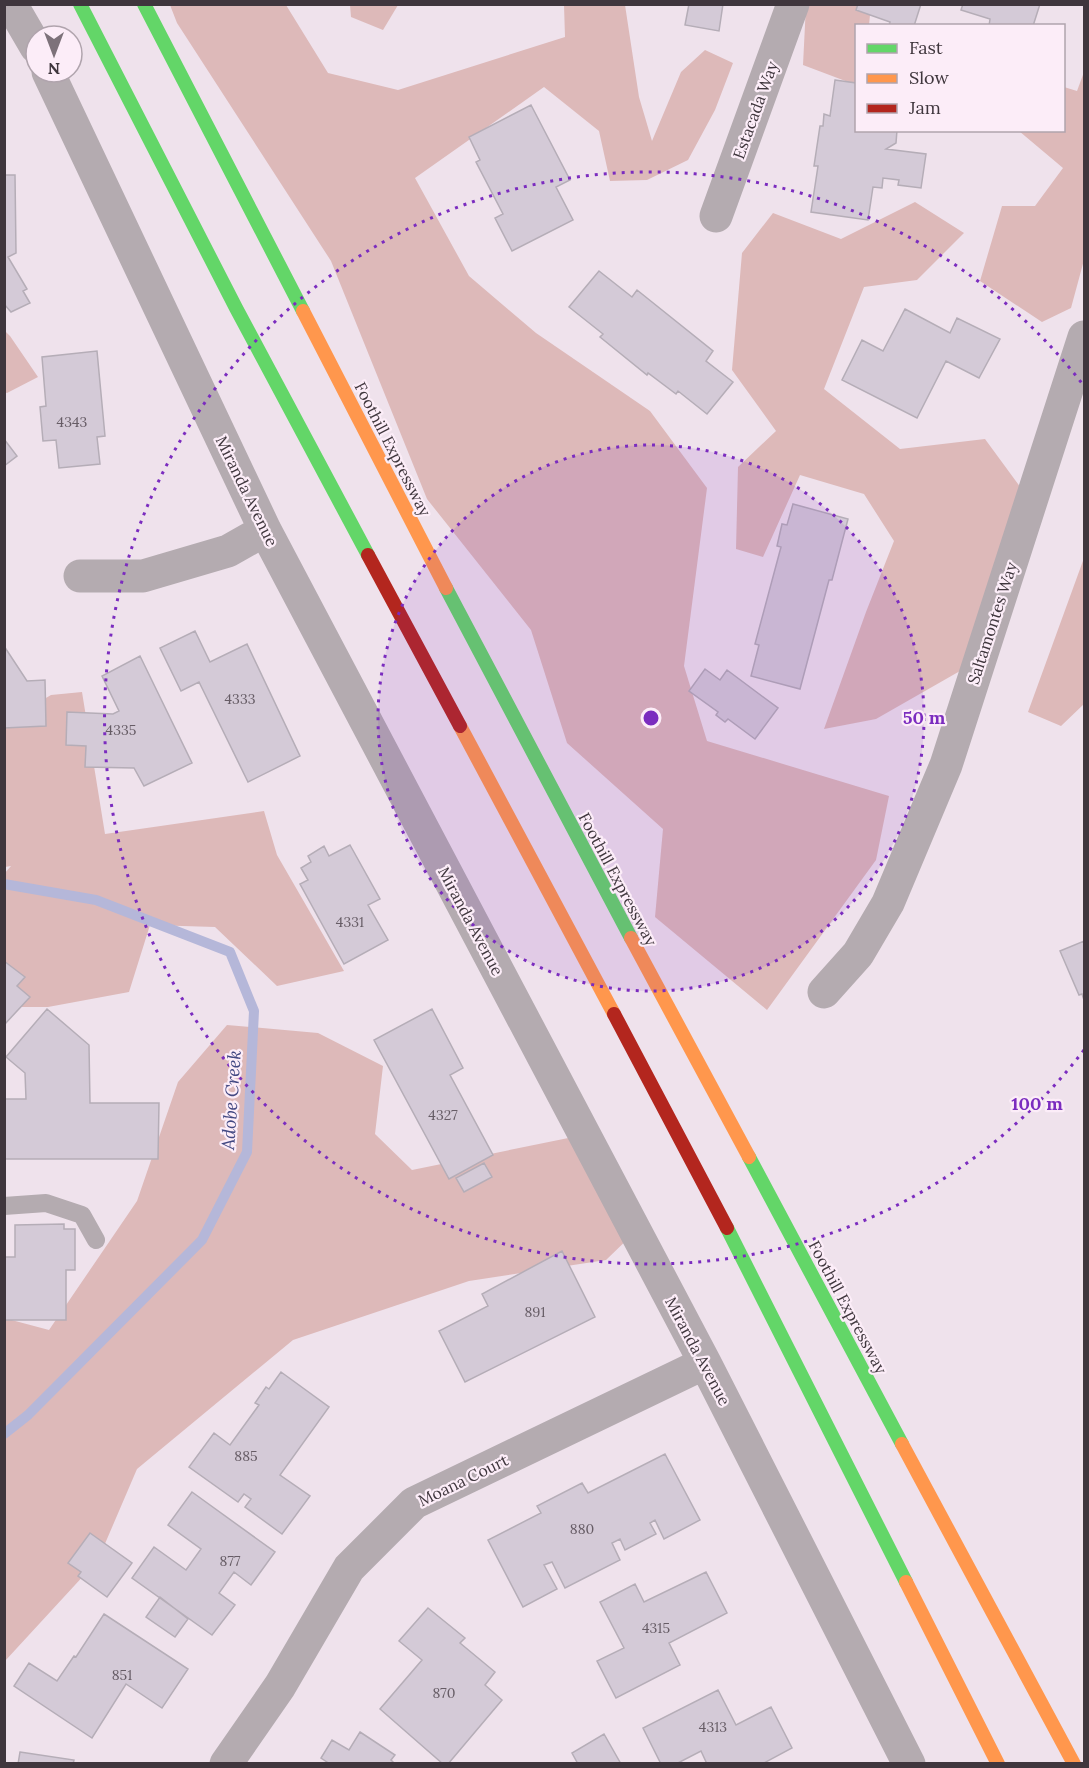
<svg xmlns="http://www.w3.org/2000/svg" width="1089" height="1768" font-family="Lora,serif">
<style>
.forest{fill:#ddb9b9}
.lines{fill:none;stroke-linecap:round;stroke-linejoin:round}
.stream{stroke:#b5b7d9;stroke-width:10}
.building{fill:#d4cad7;stroke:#b5adb7;stroke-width:1.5}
.lane{stroke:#b4abb0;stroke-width:18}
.street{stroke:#b4abb0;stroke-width:33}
.fast{stroke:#63d668;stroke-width:14}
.slow{stroke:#ff974d;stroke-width:14}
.jam{stroke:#b3261e;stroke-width:14}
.ring{fill:none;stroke:#7b2cbf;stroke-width:3;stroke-dasharray:3 6}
.labels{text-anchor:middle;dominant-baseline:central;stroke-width:4.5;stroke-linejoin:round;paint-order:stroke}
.number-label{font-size:14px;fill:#665c65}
.street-label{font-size:16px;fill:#3f363d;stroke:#fcedf8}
.water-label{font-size:18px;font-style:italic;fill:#424882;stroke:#fcedf8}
.centre{fill:#7b2cbf;stroke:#fcedf8;stroke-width:3}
.ring-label{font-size:18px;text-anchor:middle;font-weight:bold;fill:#7b2cbf;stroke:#fcedf8;stroke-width:4.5;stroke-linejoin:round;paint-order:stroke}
</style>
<rect width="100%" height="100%" fill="#efe2ec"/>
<path class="forest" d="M170 5H286L328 73 398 90 565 37 564 5H625L639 97 652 141 681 72 705 50 733 63 715 110 688 160 647 180 610 181 599 131 544 87 415 178 469 276 536 333 650 411 707 488 684 666 707 741 889 796 876 860 767 1010 655 917 663 829 567 743 531 630 427 499 331 261 177 23Z
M350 5V4L398 5 383 30 351 17Z
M806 5H871L869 25 856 26V85L803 65Z
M1084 72V260L1071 308 1042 322 980 281 1002 206H1035L1063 168 1019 131 1064 130V87L1077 91Z
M915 202 964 233 917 280 864 287 824 389 900 449 985 439 1021 488 960 671 876 719 824 729 866 612 894 541 864 494 800 475 763 557 736 549 738 467 776 431 732 370 742 253 773 213 841 239Z
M5 331 10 336 38 377 7 393 4 392Z
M1084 558V704L1061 726 1028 712Z
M82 692 105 834 264 811 277 855 344 971 277 986 215 927 150 925 129 992 48 1007H5L4 874 11 866 5 867V722L51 695Z
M227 1025 318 1033 383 1066 375 1134 412 1170 588 1134 635 1232 606 1260 469 1281 293 1340 137 1469 98 1560 5 1661 4 1318 49 1330 137 1201 178 1082Z"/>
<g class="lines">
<path class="stream" d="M4 884 96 900 230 952 254 1011 247 1152 202 1240 28 1415 4 1434"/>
</g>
<path class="building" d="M689 4H723L719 31 685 25Z
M858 4H921L914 26H889L890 22 856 10Z
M963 4H1040L1033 26H989L990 19 961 10Z
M835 80 856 83V130H897L896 143 886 149 926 154 921 188 898 185 899 180 883 178 882 188 873 187 868 220 811 212 818 166H814L820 126H823L824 114 830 116Z
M531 105 570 180 556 187 573 220 512 251 495 218 503 214 476 162 480 160 469 137Z
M4 175H15L16 253 8 257 27 289 23 291 30 303 11 312 4 304Z
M599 271 632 297 637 290 713 351 706 361 733 382 707 414 678 391 676 394 648 373 647 375 600 337 603 334 569 307Z
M905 309 950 333 957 318 1000 339 979 378 946 361 917 418 842 380 862 340 883 351Z
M97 351 105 436 97 437 100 464 59 468 56 440 43 441 40 407 46 406 42 357Z
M4 439 17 456 4 466Z
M793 504 848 519 832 580H829L800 689 751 676 759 645 755 644 781 547 777 546 782 524 787 525Z
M195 631 210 662 247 644 300 756 248 782 199 682 181 691 160 648Z
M4 646 27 681 45 680 46 726 4 728Z
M140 656 192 763 144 786 134 768 85 767 86 746 66 745 67 712 113 714 119 711 102 676Z
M705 669 720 680 727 670 778 708 755 739 728 719 725 722 716 715 718 712 689 691Z
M350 845 380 899 368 905 388 940 344 964 300 884 308 880 301 868 311 862 308 856 324 846 329 856Z
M1084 941V1000L1082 994 1079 995 1060 951Z
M4 961 25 977 17 986 30 997 4 1025Z
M47 1009 89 1045 90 1103H159L158 1159H4V1099H26L25 1073 6 1057Z
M432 1009 463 1068 450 1075 493 1155 449 1179 374 1040Z
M484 1163 492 1177 464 1192 456 1178Z
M64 1224V1229H75V1270H66V1320H4V1257H15V1225Z
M562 1251 595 1317 465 1382 439 1331 488 1306 482 1294Z
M281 1372 329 1407 280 1475 310 1496 282 1534 245 1507 251 1499 244 1494 238 1502 189 1467 214 1433 230 1445 259 1405 255 1403 266 1387 269 1389Z
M665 1454 700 1520 664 1539 655 1520 650 1523 656 1534 625 1550 620 1539 612 1543 620 1560 565 1588 552 1562 544 1565 557 1589 523 1607 488 1540 541 1513 537 1506 582 1483 588 1493Z
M192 1492 275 1552 251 1585 234 1572 219 1593 235 1605 212 1635 132 1578 154 1547 186 1570 201 1549 168 1525Z
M90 1533 132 1563 107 1597 78 1576 81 1572 68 1563Z
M706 1572 727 1613 669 1643 680 1665 616 1698 597 1661 624 1648 600 1602 635 1584 644 1602Z
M160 1597 188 1619 175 1637 146 1617Z
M428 1608 465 1638 460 1643 495 1672 485 1685 502 1700 448 1764H443L380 1709 422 1660 399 1641Z
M104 1614 188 1669 162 1708 126 1684 92 1738 14 1686 29 1663 57 1681 74 1656 76 1657Z
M718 1690 736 1725 771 1707 792 1748 762 1764H707L701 1751 676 1764H661L643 1728Z
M360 1732 395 1755 391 1760 395 1764H330L321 1758 332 1740 349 1750Z
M604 1734 621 1764H578L572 1753Z
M20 1752 74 1760 73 1764H18Z"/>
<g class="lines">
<path class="lane" d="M4 1206 46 1203 82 1215 96 1240"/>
<path class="street" d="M11 4 36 47
M48 72 265 530 705 1363 909 1764
M716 216 793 4
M80 576H143L228 551 265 530
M824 992 858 954 888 903 946 765 1084 337
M226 1764 280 1686 349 1568 414 1503 705 1363"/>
<path class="fast" d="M80 4 236 308 368 555
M144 4 303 311
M446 588 631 938
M749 1157 902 1444
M727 1228 906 1582"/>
<path class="slow" d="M303 311 446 588
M460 726 614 1014
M631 938 749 1157
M902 1444 1074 1764
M906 1582 998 1764"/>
<path class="jam" d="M368 555 460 726
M614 1014 727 1228"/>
</g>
<circle cx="651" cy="718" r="273" fill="#7b2cbf" fill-opacity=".12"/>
<g class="ring">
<circle cx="651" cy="718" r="273"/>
<path d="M1084 1050A546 546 0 1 1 1084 386"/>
</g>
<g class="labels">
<g class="number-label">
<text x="72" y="422">4343</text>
<text x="240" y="699">4333</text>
<text x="121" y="730">4335</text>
<text x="350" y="922">4331</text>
<text x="443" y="1115">4327</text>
<text x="535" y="1312">891</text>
<text x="246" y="1456">885</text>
<text x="582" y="1529">880</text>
<text x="230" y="1561">877</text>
<text x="656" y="1628">4315</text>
<text x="122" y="1675">851</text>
<text x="444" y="1693">870</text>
<text x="713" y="1727">4313</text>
</g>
<g class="street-label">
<text transform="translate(755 110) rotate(-70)">Estacada Way</text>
<text transform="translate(393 449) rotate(63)">Foothill Expressway</text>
<text transform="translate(247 491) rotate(64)">Miranda Avenue</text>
<text transform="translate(992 623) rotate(-72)">Saltamontes Way</text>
<text transform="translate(618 879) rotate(62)">Foothill Expressway</text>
<text transform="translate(471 921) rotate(62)">Miranda Avenue</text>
<text transform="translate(848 1307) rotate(62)">Foothill Expressway</text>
<text transform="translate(698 1351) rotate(62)">Miranda Avenue</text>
<text transform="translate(463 1480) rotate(-26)">Moana Court</text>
</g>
<g class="water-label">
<text transform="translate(231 1100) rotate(-86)">Adobe Creek</text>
</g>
</g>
<circle cx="651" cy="718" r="9" class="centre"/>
<g class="ring-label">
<text x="924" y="724">50 m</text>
<text x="1037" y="1110">100 m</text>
</g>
<rect width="1089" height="1768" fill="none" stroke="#3f363d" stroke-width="12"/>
<rect x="855" y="24" width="210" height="108" fill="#fcedf8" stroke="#b0a4ad" stroke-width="1.5"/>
<rect x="867" y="44" width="30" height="9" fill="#63d668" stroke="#b0a4ad" stroke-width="1.5"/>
<text x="909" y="54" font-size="18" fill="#3f363d">Fast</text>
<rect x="867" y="74" width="30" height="9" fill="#ff974d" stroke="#b0a4ad" stroke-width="1.5"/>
<text x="909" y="84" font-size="18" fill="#3f363d">Slow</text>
<rect x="867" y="104" width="30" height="9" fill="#b3261e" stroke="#b0a4ad" stroke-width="1.5"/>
<text x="909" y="114" font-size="18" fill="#3f363d">Jam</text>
<g transform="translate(54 54) rotate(180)"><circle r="28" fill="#fcedf8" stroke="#b0a4ad" stroke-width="1.5"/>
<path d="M0-4.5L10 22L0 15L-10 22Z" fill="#7d727a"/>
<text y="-9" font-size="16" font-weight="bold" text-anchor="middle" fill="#3f363d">N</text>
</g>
</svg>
